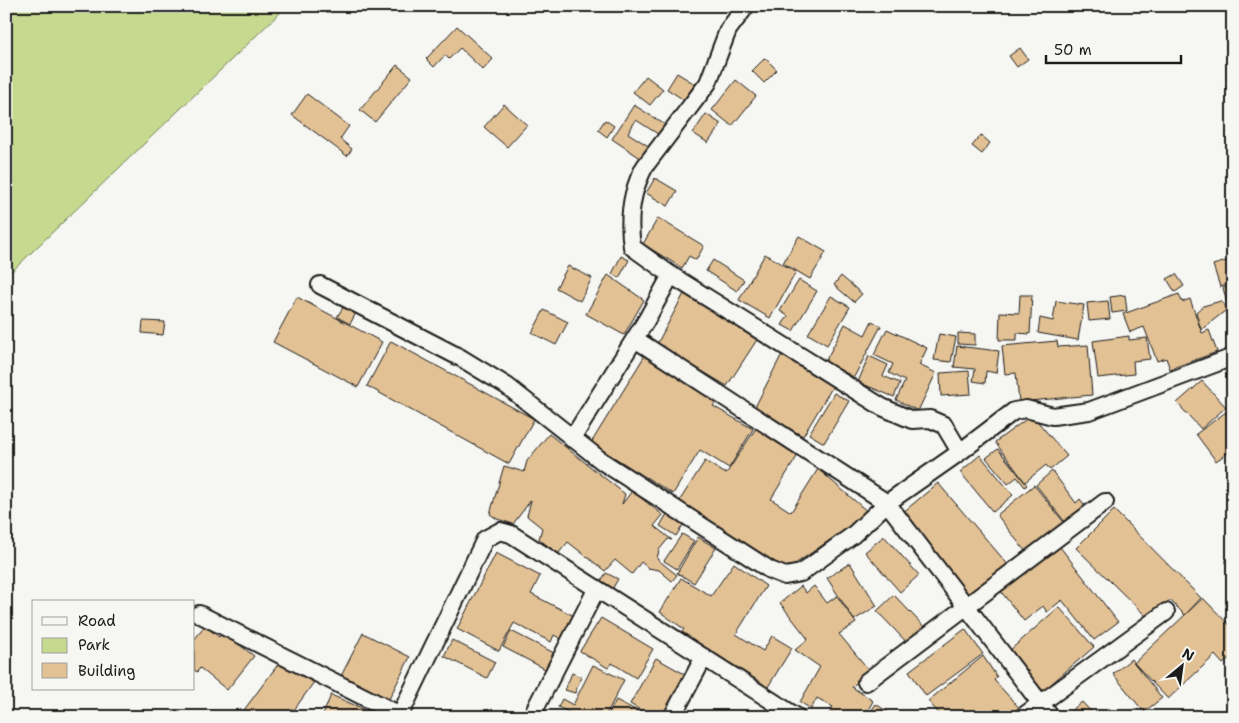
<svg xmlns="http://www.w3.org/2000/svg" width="1239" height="723" font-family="'Shantell Sans',sans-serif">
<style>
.green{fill:#c6da8f;stroke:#717b56}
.building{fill:#e2c194;stroke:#1c1c1c}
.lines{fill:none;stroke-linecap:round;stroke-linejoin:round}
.street-casing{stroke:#1c1c1c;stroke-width:20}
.street{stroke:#f6f6f2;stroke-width:16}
</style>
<rect width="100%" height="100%" fill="#f6f6f2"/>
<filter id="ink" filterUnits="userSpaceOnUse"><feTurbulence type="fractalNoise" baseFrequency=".02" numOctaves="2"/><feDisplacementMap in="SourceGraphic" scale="10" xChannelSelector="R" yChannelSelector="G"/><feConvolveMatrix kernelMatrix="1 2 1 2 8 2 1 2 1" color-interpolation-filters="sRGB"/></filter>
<g filter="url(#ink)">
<path class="green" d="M6 6H287L6 277Z"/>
<path class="building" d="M457 26 493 59 483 70 460 48 449 59 445 55 434 67 426 59Z
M1020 48 1028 59 1017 67 1009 56Z
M765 58 777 70 764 83 752 71Z
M397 65 412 77 375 122 360 110Z
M677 73 695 84 684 100 667 89Z
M646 76 663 89 650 105 633 92Z
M736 80 756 96 732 126 712 110Z
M307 94 349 126 340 139 352 149 347 156 292 115Z
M504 104 527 125 507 147 484 127Z
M634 105 667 126 661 136 636 120 628 133 650 147 642 159 612 139Z
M706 114 721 124 708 143 693 133Z
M605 120 614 126 607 137 598 130Z
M981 135 990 143 982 154 972 146Z
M655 178 677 191 668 206 646 193Z
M658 218 704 246 696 260 689 256 682 268 643 244Z
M799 236 826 252 810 279 783 263Z
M765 254 796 272 770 318 739 300Z
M621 256 629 260 619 278 612 274Z
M1233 259V283L1220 287 1213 265Z
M713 260 744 280 737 291 706 271Z
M568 266 592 278 580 301 556 288Z
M1176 274 1184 286 1175 292 1167 279Z
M608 275 644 300 624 335 586 314Z
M841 276 862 294 854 302 834 285Z
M799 280 817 291 793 331 782 325 788 316 780 311Z
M1233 285V320L1225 311 1201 330 1196 312 1203 306 1221 301 1229 310 1223 288Z
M686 290 760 335 727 386 657 344Z
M1179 294 1182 302 1190 299 1202 333 1209 330 1217 352 1170 369 1166 358 1157 361 1144 327 1130 332 1123 314Z
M1020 295H1032L1030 334 1017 333V340H999L1000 312 1019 313Z
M1125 295 1127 311 1112 313 1110 297Z
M831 296 850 307 827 345 808 334Z
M297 297 382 342 358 387 273 342Z
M1056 301 1084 305 1078 340 1038 333 1040 318 1053 321Z
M1108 301 1110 319 1089 321 1087 303Z
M345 304 357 311 350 324 337 317Z
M544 310 568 322 556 345 532 333Z
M143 321 165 322 163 335 142 333Z
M872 321 881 326 854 377 825 362 845 324 865 335Z
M887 329 927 348 919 365 936 373 918 411 896 400 905 381 889 373 893 364 874 355Z
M958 333 975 334V345L958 344Z
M939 334 956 337 951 362 934 360Z
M1129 336V340L1147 338 1150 359 1133 361 1134 374 1098 378 1093 341Z
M391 341 534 419 509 464 367 386Z
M1057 341 1058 347 1088 345 1092 395 1019 402 1016 373 1005 374 1002 346Z
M957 346 999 351 996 373 986 371 985 383 973 381 975 369 954 367Z
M647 352 719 398 713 406 753 429 729 468 700 450 673 494 591 443Z
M783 352 833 386 803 436 754 409Z
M869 356 888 365 883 376 900 383 894 397 858 382Z
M969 371 971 394 941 396 940 373Z
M1202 381 1226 407 1201 429 1177 403Z
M834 393 849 401 824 443 809 434Z
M1226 412 1233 422V449L1216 461 1196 434Z
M1032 415 1067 456 1050 470 1046 465 1025 482 995 442Z
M756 428 798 455 771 499 791 512 818 469 869 513 785 571 678 503 705 461 726 474Z
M549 434 625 494 622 504 632 491 663 515 654 526 672 540 668 539 659 550 657 559 677 575 672 581 659 570 648 568 641 562 632 574 615 560 605 571 568 542 558 554 539 539 542 528 527 516 531 500 513 524 497 519 490 514 504 466 524 472 527 461Z
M998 449 1027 485 1025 487 1017 477 1008 484 986 458Z
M980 455 1013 495 993 512 960 472Z
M1052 471 1076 503 1080 499 1087 508 1068 526 1036 485Z
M938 483 1010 567 968 602 901 514Z
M1034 485 1067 526 1029 556 997 515Z
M1114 510 1201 598 1185 615 1170 600 1150 620 1076 548Z
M668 512 685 522 676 536 660 526Z
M682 534 694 541 677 569 664 561Z
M884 536 919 575 900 592 865 552Z
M698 537 716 548 694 583 677 573Z
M1057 543 1118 622 1094 640 1062 600 1047 612 1043 606 1024 621 999 589Z
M496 553 540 576 531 594 578 618 566 642 554 635 551 642 514 623 499 651 457 629Z
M734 563 766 586 736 634 763 651 772 636 792 648 766 690 735 666 731 671 679 635 684 629 660 612 681 578 711 596Z
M850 563 877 606 854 620 827 578Z
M606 573 618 579 611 591 599 584Z
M801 586 806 593 814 586 827 603 837 596 856 623 839 634 869 670 852 687 873 701 864 717H827L833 707 817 698 811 709 800 702 820 667 795 650 808 639 780 603Z
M894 595 928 631 911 647 877 611Z
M1203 598 1233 629V655L1223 664 1215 655 1168 699 1134 663Z
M1059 607 1094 647 1043 691 1008 652Z
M601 618 653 649 636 678 612 663 608 668 580 651Z
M205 626 219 637 223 632 254 656 227 690 200 668 197 672 194 670V640Z
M965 629 983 654 926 696 909 671Z
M511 631 556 654 547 670 503 647Z
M363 633 410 657 388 701 341 676Z
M452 640 495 662 487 678 444 656Z
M983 656 997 677 994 680 1022 711 1016 717H961L956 712 950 717H942L928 701Z
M656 658 688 676 665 717H652L630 704Z
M282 659 314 682 289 717H253L244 710Z
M1131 659 1162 698 1144 712 1113 674Z
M593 665 624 680 605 717H578L558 707 562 699 573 705Z
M572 673 581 677 575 693 565 690Z
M331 695 380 716 322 717Z
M616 700 649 717H607Z
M1082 702 1096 717H1063Z
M876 704 895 717H867Z"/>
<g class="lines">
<g class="street-casing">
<path id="street" d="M320 285 461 358 507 386 603 462 770 570 785 576 801 573 853 535 887 503 1051 717
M635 339 887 503 960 452 944 425 930 419 912 420 882 407 671 275
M572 439 647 319 671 275 632 247C628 219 631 191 645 166L708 83 728 30 746 6
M960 452 1014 411 1026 409 1053 416 1089 411 1233 357
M199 614 400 715 399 717
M866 682 1105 502
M403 717 400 715 485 539 500 531 511 534 797 717
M531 717 596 590
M672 717 704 657
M1022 717 1166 612"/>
</g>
<use href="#street" class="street"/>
</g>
</g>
<rect width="1239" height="723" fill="none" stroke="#f6f6f2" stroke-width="25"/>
<rect x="12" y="12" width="1214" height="698" fill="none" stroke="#1c1c1c" stroke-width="2" filter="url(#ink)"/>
<rect x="32" y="600" width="162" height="90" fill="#f6f6f2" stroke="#9f9f9c"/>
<rect x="42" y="617" width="25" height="8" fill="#f6f6f2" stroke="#9f9f9c"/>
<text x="78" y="626" font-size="15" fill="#1c1c1c">Road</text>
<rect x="42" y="638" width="25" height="15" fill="#c6da8f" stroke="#9f9f9c"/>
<text x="78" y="650" font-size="15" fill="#1c1c1c">Park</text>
<rect x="42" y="663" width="25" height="15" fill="#e2c194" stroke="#9f9f9c"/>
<text x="78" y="676" font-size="15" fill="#1c1c1c">Building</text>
<g transform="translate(1182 666) rotate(29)" stroke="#f6f6f2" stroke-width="4" paint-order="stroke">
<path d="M0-4L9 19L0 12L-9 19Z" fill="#1c1c1c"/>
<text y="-8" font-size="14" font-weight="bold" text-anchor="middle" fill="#1c1c1c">N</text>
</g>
<path d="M1046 55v8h135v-8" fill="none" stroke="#1c1c1c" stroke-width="2.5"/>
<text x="1054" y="55" font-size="15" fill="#1c1c1c" stroke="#f6f6f2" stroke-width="4" paint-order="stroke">50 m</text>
</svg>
